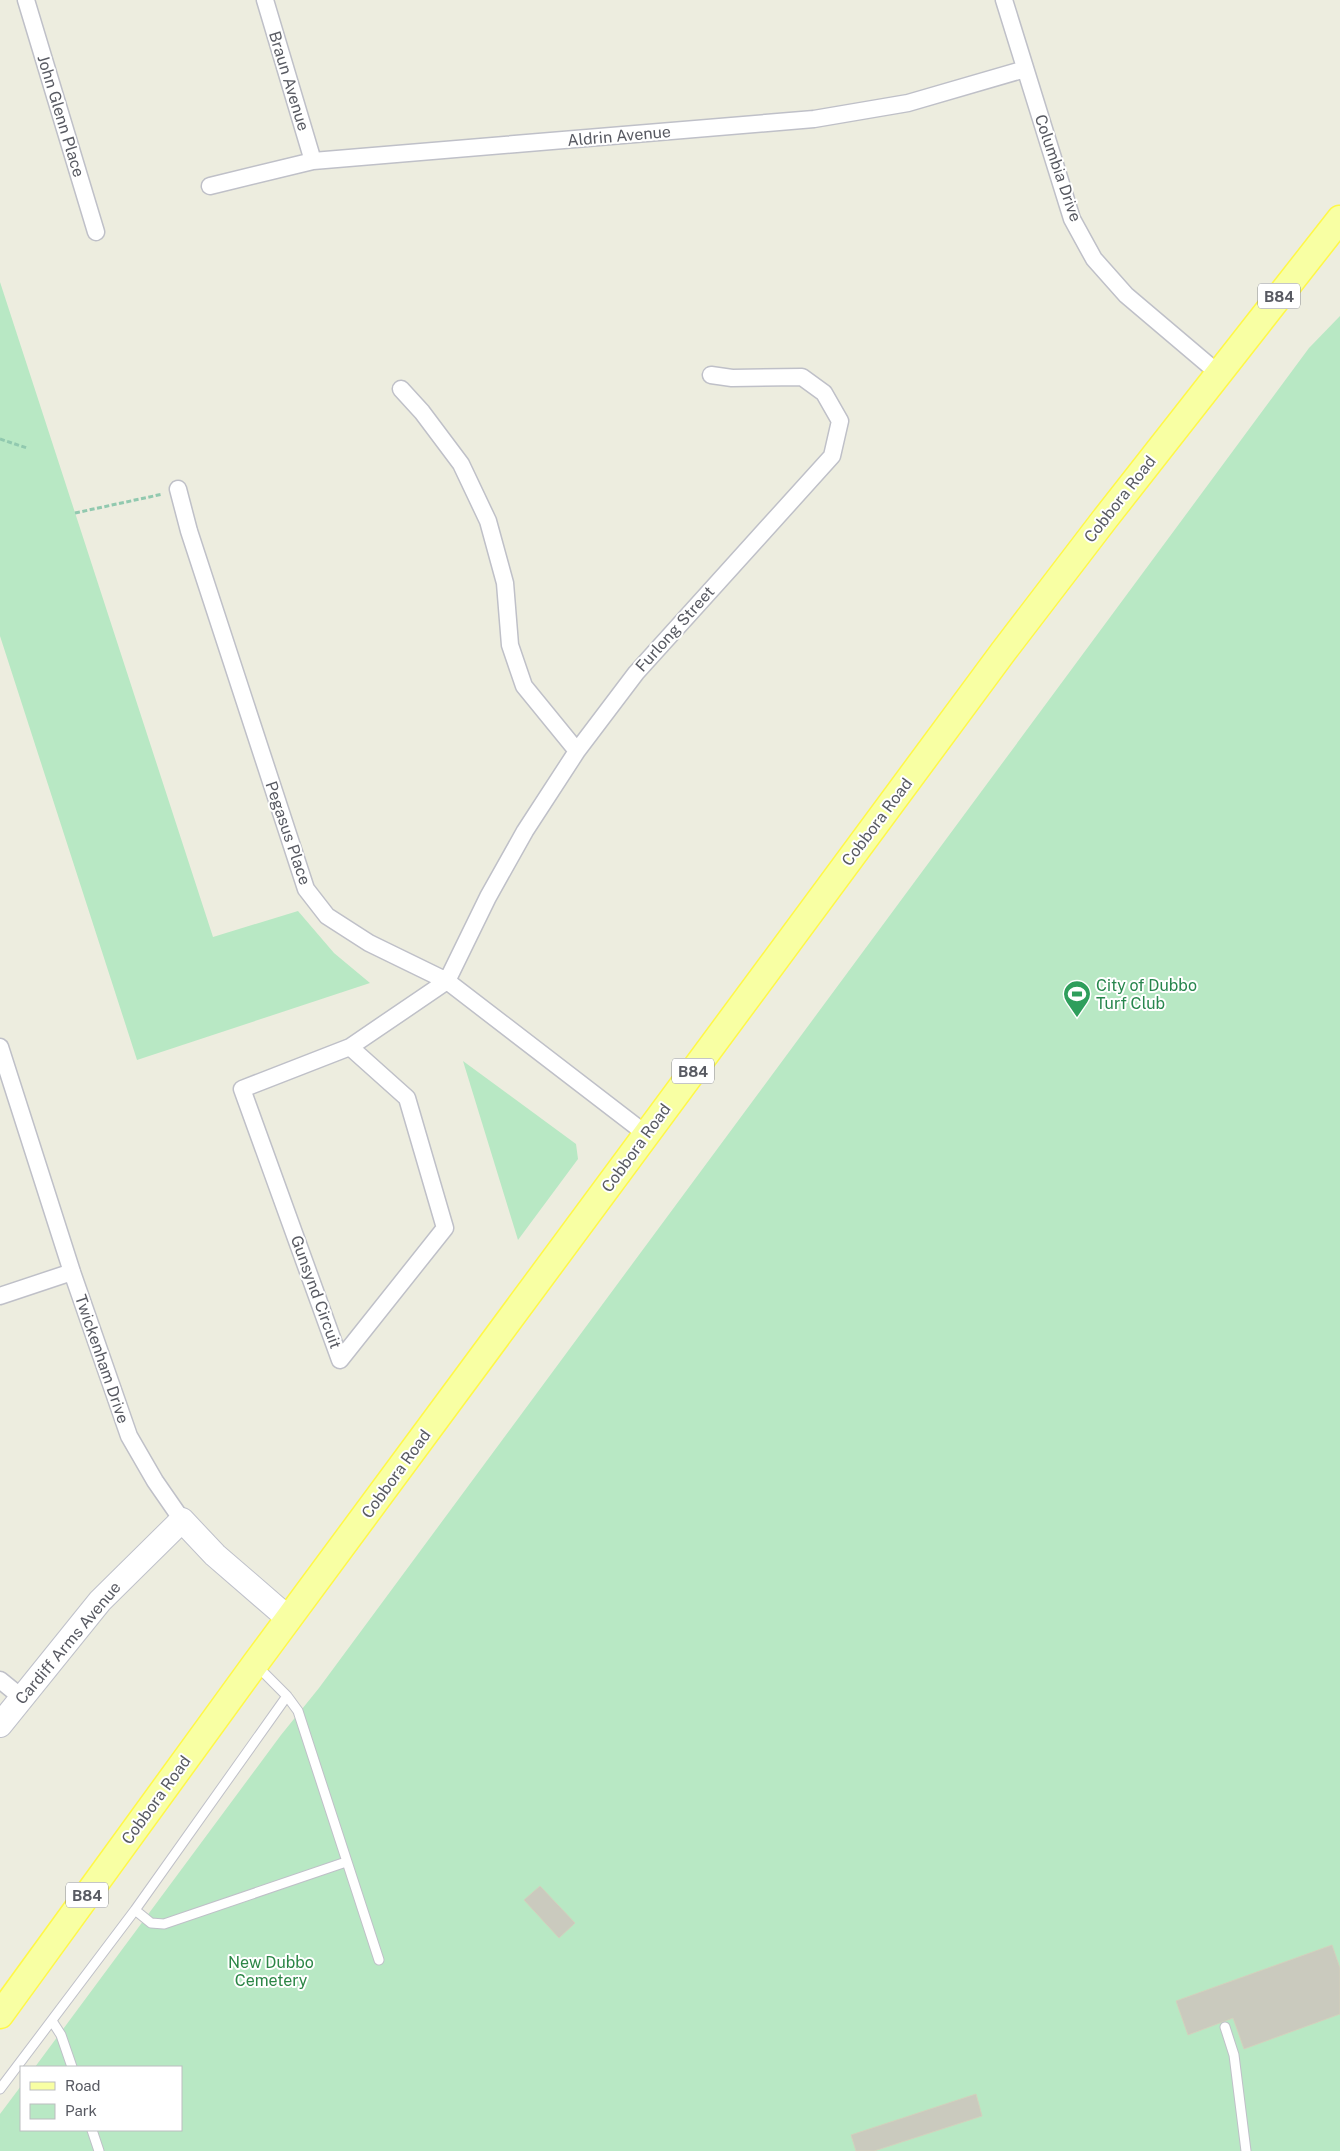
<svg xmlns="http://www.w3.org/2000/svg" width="1340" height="2151" font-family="'Public Sans',sans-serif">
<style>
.green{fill:#b8e8c4}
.building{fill:#cacabe;stroke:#d2d1bd}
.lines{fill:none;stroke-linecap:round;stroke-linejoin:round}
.lane-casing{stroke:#bfc0c8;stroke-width:11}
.street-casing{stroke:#bfc0c8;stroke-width:19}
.secondary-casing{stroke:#bfc1ca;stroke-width:26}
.primary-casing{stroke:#fff847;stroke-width:29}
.path{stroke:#91c9af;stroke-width:3;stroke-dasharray:5 2.5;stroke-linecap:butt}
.lane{stroke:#fff;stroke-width:9}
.street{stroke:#fff;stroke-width:16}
.secondary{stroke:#fff;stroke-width:24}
.primary{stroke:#f8ffa3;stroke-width:26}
.labels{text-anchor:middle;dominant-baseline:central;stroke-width:4;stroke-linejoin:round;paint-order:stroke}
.shield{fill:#fff;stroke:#8a8c91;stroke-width:1}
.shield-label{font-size:15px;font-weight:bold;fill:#585a62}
.street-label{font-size:16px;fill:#585a62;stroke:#fff}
.leisure-label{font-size:16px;fill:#27864d;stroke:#fff;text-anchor:start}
.park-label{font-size:16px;fill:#2c8646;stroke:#fff}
</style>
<rect width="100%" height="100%" fill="#ededdf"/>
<path class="green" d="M0 282 213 937 298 911 334 953 370 983 137 1060 0 636Z
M1340 316V2151H0V2114L21 2086V2130H181V2067H35L281 1735 319 1688 1309 348Z
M463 1061 576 1144 578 1159 518 1240Z"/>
<path class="building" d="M540 1886 575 1923 559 1938 524 1900Z
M1332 1945 1340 1968V2014L1244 2049 1233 2018 1188 2035 1176 2001Z
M976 2094 982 2116 874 2151H856L851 2135Z"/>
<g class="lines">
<g class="lane-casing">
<path id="lane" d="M257 1666 287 1696 298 1711 379 1960
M135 1910 151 1923 164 1924 346 1862
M52 2021 61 2035 72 2067
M1225 2027 1234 2055 1246 2151
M0 2089 135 1910 287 1696
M92 2130 99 2151"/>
</g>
<g class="street-casing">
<path id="street" d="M26 0 96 232
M265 0 313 161
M1004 0 1072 219 1094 259 1126 295 1218 373
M210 186 313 161 814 119 908 103 1025 69
M401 389 422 412 461 464 488 521 505 583 510 645 524 686 577 751
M178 489 189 531 306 889 327 916 369 943 447 981 646 1134
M0 1047 72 1272 129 1436 155 1481 182 1520
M350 1047 407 1098 445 1228 340 1360 242 1089 350 1047 447 981 488 897 525 831 577 751 636 673 832 456 840 421 824 393 802 377 732 378 711 375
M0 1296 72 1272
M0 1680 21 1697"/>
</g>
<g class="secondary-casing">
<path id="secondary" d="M0 1725 100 1601 182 1520 215 1555 289 1619"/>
</g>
<g class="primary-casing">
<path id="primary" d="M0 2015 255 1664 1003 652 1104 520 1340 219"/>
</g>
<path class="path" d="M0 439 27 448
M75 513 163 494"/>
<use href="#lane" class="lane"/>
<use href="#street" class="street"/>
<use href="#secondary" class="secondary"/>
<use href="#primary" class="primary"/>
</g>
<defs>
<g id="stadium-pin" transform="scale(1.4375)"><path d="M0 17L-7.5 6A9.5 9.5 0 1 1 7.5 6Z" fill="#2e9e5b" stroke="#fff"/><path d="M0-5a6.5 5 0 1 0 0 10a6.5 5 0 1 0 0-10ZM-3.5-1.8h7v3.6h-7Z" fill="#fff"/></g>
</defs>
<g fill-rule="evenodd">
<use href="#stadium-pin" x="1077" y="994"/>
</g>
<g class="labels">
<g class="shield">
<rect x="1258" y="283.5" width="42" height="25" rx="4"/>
<rect x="672" y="1058.5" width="42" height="25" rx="4"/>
<rect x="66" y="1882.5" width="42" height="25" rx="4"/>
</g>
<g class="shield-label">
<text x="1279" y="296">B84</text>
<text x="693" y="1071">B84</text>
<text x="87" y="1895">B84</text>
</g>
<g class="street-label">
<text transform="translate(289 81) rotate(73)">Braun Avenue</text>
<text transform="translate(61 116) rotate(73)">John Glenn Place</text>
<text transform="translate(619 136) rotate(-5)">Aldrin Avenue</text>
<text transform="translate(1058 168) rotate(71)">Columbia Drive</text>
<text transform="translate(1120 499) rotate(-52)">Cobbora Road</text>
<text transform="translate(675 629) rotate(-48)">Furlong Street</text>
<text transform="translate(877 822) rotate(-53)">Cobbora Road</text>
<text transform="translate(288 833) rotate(71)">Pegasus Place</text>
<text transform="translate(636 1148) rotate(-54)">Cobbora Road</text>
<text transform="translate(316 1292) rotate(70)">Gunsynd Circuit</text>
<text transform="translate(102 1359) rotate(71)">Twickenham Drive</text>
<text transform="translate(396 1474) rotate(-54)">Cobbora Road</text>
<text transform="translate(68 1643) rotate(-50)">Cardiff Arms Avenue</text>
<text transform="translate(156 1800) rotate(-54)">Cobbora Road</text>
</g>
<g class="leisure-label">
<text x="1096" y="985">City of Dubbo<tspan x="1096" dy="18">Turf Club</tspan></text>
</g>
<g class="park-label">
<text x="271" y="1962">New Dubbo<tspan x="271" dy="18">Cemetery</tspan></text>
</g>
</g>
<rect x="20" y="2066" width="162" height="65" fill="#ffffff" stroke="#bcbdc0"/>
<rect x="30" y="2082" width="25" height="8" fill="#f8ffa3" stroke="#bcbdc0"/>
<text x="65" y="2091" font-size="15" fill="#585a62">Road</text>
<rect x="30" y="2104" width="25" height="15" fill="#b8e8c4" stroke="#bcbdc0"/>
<text x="65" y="2116" font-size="15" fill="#585a62">Park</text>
</svg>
